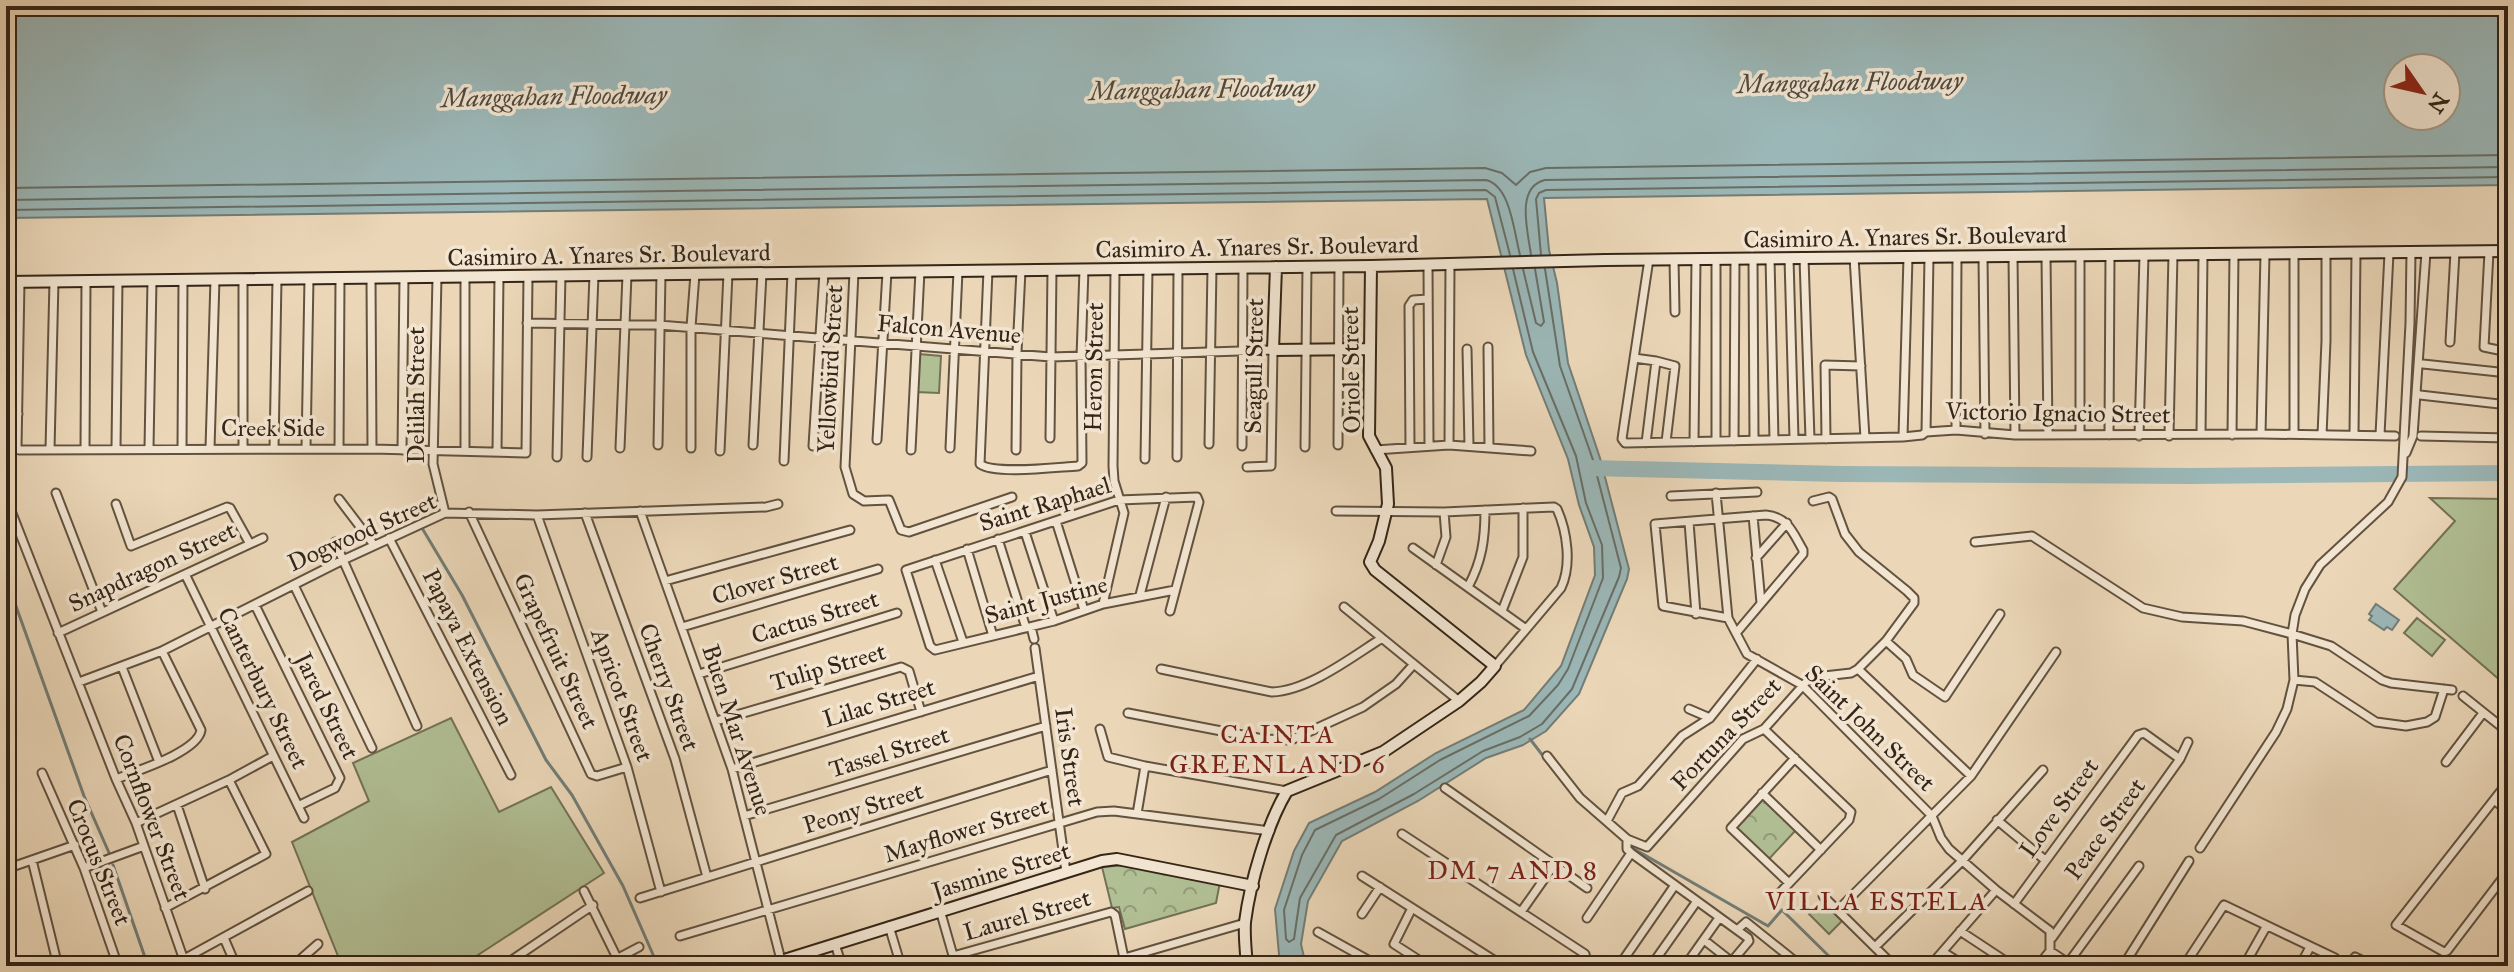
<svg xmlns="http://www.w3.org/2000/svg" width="2514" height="972" font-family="'IM FELL Great Primer',serif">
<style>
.grass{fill:#b1bf94;stroke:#727256;stroke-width:2}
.park{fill:url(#park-crowns);stroke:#727256;stroke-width:2}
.water{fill:#9bb7b7;stroke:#727d77;stroke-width:2;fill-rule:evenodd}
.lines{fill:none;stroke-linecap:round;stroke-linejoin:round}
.shore{stroke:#686e67;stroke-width:2}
.stream{stroke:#727d77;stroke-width:3}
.river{stroke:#9bb7b7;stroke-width:16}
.street-casing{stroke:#62523f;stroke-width:11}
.secondary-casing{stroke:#342517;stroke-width:14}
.street{stroke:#f2e5d1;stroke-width:7}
.secondary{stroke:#f2e5d1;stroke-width:10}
.labels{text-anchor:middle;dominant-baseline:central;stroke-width:7;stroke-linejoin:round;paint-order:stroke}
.street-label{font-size:24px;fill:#342517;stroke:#f2e5d1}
.water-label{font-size:26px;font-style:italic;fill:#4e4a3f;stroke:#f2e5d1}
.neighbourhood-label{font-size:26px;letter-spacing:2px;fill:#7a1f14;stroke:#f2e5d1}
</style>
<defs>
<pattern id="park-crowns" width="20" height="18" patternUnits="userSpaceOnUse" patternTransform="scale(2)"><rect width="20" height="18" fill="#b1bf94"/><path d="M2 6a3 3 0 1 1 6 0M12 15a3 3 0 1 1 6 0" fill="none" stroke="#919b78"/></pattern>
</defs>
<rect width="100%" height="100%" fill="#ebd7b8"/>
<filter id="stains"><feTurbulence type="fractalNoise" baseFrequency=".0025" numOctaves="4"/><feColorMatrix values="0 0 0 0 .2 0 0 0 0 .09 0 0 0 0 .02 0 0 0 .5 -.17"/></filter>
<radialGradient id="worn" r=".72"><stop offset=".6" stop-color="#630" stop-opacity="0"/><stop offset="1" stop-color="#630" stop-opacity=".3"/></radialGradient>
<path class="grass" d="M919 354 941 356 939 393 916 392Z
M2430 498 2508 499V687L2394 589 2455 521Z
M2417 618 2445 640 2432 656 2404 633Z
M451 718 499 812 551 787 604 873 461 966H342L292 842 369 801 353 763Z
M1823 902 1842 921 1829 934 1809 914Z"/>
<path class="park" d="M1762 798 1796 830 1768 860 1735 828Z
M1126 865 1220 882 1216 903 1125 929 1119 907 1112 908 1102 867Z"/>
<path class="water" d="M6 6H2508V185L1544 198 1549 250 1557 283 1568 363 1600 458 1629 569 1627 579 1579 694 1546 731 1523 745 1486 758 1418 801 1342 841 1308 901 1301 944 1306 966H1280L1275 909 1294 851 1309 823 1375 792 1436 753 1524 710 1561 666 1595 575 1594 547 1579 505 1568 459 1526 355 1487 199 6 218ZM2398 68H2446V116H2398Z
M2376 604 2399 620 2392 630 2387 627 2384 630 2369 620 2372 616 2369 614Z"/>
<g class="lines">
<path class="shore" d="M6 188 1485 168 1502 173 1516 185 1530 172 1546 168 2508 155
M6 200 1486 180C1511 186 1514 233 1520 255
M6 210 1486 190 1495 197 1510 255
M1531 255C1528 232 1515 187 1545 180L2508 167
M1541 255 1536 199 1539 193 1546 190 2508 177
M1513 269 1533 352 1576 456 1586 503 1602 545 1603 578 1568 669 1558 685 1529 716 1440 760 1379 799 1315 830 1302 855 1284 910 1286 939 1289 942 1294 939 1300 898 1336 835 1414 794 1483 751 1520 737 1542 724 1572 689 1619 577 1621 568 1593 460 1560 366 1545 269
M1523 269 1536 323 1541 326 1544 322 1535 269"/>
<path class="stream" d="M422 528 462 595 546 760 572 795 623 886 658 966
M6 588 12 595 84 796 110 855
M1530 739 1574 796
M1629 846 1768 926 1782 910 1839 966
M113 865 148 966"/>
<path class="river" d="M1589 468 1841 474 2191 476 2508 473"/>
<g class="street-casing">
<path id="street" d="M2489 252 2484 347 2508 352
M2080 255V434
M1983 256 1985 434
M2013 256 2015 435
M2046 256 2048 434
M1854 257 1865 438
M1770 258 1774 440
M1789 258 1794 439
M1804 258 1810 439
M1649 259 1624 425 1622 439 1625 443 1903 437 1922 435 1926 432 1956 430 2015 435 2261 434 2395 436
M1674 259 1675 312
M1753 259 1754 440
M1428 265 1429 445
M988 270 980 464C994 475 1058 467 1078 466L1082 463 1081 357 1084 269
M854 272 845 467 853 494 864 501 889 500 901 530 909 532 1012 497
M437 277 433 464 445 513
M371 278 372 449
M20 282 17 447 19 450 372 449 526 453 528 276
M527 323 659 325 1051 357 1273 350 1271 466 1247 467
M2450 342 2455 252
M1488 347 1489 448
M1467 349 1469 446
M1634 358 1656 361 1646 443
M1656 361 1675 366 1666 442
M2423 364 2508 373
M2420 395 2508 405
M6 413 18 414
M1956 430 1957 257
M1926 432 1929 257
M2201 434 2203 254
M2261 434 2265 254
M2294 434V254
M2109 435 2110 255
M2232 435 2234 254
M2322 435 2326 341V253
M2354 435 2356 253
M2380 435 2389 253
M2139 436 2144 255
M2169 436 2173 254
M2421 436 2508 438
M1903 437 1908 257
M1050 438 1052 270
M1826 439 1825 365 1861 366
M877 440 887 272
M1716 441V259
M1734 441 1735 259
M1694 442 1696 259
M1209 444 1212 268
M658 445 661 274
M753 445 762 273
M1338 445 1339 266
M1449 445 1450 264
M813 446 824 272
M1242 446 1243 267
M1305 447 1307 267
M1410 447 1409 306 1413 300 1428 299
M85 448 86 281
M116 448 118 280
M149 448 152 280
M182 448 183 280
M210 448 215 279
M620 448 627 275
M691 448V327L695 274
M950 448 958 271
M50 449 54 281
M243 449V279
M274 449 277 279
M306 449 309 278
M339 449 340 278
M402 450 404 277
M911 450 920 271
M1016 450 1017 352 1021 270
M1375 450 1449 445 1531 451
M465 451V277
M720 451 728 273
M497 452 499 276
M2406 453 2413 436 2426 252
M557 457 561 275
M587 457 594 275
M1177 457 1178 268
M1145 459 1148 269
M784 461 792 273
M56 493 102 612
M1716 493 1728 618 1747 654 1802 685 1932 816 1941 838 1949 849 1996 890 2050 931V951L2038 966
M1671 496 1757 492
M6 498 116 779 136 823 186 966
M339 499 374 545
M116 504 131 546 227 507 230 508 250 544
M640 511 732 769 781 960
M1336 511 1444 512 1554 507 1557 509C1567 531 1572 565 1561 588L1495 666
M469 512 591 774 597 776 627 767
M585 513 675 759 707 877
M537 515 627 767 661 892
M1753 516 1761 603
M1056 521 1084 610
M1689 522 1696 614
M1025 532 1054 621
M389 538 511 775
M998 539 1026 628
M335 542 417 726
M1975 542 2032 536 2143 608 2182 617 2243 621 2292 634 2331 646 2382 680 2391 683 2452 690
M1413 548 1526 629
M967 549 993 636
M1756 558 1787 523
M935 560 963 642
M1436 565 1446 537 1444 512
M186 576 304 818
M665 581 850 530
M294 585 372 748
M1468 587C1482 561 1485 539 1485 510
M1140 595 1166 497
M1103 604 1124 513 1114 481 1113 466 1115 269
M255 605 340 778 335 788 298 806
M1344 607 1459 701
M1170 611 1199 502 1197 497 1119 500 906 570 930 646 935 650 1054 621 1103 604 1175 590
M1502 611 1523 557V508
M1728 618 1663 606 1655 524 1766 515C1788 517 1793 533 1803 550V554L1737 632
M682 627 878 569
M1031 627 1034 639
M58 633 263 538
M1886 641 1906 659 1913 675 1945 697 2000 614
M1035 648 1066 872
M122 667 159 762
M1161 669 1272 692C1308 691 1352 657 1382 638
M1858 669 1971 776
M699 674 897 613
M2294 680 2315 682 2376 722 2406 726 2427 722 2435 717 2444 689
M79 682 162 651 343 560 445 513 537 515 766 507 778 504
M2463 696 2508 732
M1689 709 1710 718
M1128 713 1263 739 1291 740 1363 707 1396 684 1414 664
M716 721 901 667 909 671 921 712
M1100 729 1108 757 1145 766 1287 791
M1764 729 1851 812 1849 820 1775 898
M1547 756 1580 798 1627 839
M2446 762 2483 713
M732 769 1039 676
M42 773 84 868 118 966
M116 779C136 771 198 752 201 730L162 651
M2508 782 2396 925 2444 952 2447 951 2508 871
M1445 788 1587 888
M1762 793 1821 850
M2494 800 2508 811
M177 805 205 889
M1137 814 1145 766
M744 816 1046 726
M1997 820 2045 860
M1607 821 1622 793 1638 786 1682 736 1710 718 1757 659
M136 823 229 780 273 756
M1402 834 1585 954 1588 966
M2200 848 2276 732 2287 709 2294 680 2292 634 2295 615 2305 589 2320 565 2388 502 2402 477 2410 323 2411 252
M1631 853 1627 849V839L1647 847 1743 739 1764 729 1807 681 1815 677 1851 673 1858 669 1886 641 1914 603V598L1907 591 1859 552 1845 534 1832 499 1829 497 1813 501
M32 860 58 966
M84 868 144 846
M6 869 75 845
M1362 876 1503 966
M1789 883 1731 828 1795 758
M584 891 621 966
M1823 896 1894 966
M640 898 1052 770
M2014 904 2138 735 2144 733 2180 759
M165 908 266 854 229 780
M1412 908 1394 944 1428 966
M940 910 956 966
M1838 910 1971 776 2056 652
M1521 912 1554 865
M1362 914 1380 887
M1587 918 1631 853 1748 938 1749 941 1728 966
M889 926 901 966
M1737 930 1746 922 1801 966
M1960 931 2013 966
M1318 932 1379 966
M680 936 1097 812 1114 811 1270 831
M224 938 236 966
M2052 938 2180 759 2188 742
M1704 940 1732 962
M835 944 842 966
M1875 947 1962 861 2043 770
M2050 951 2068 963 2077 960 2090 966
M1943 952 1965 966
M953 956 1111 912 1115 915 1124 958
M165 966 184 959 308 891
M293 966 318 944
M503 966 593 905
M603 966 639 947
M1097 966 1245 923
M1619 966 1675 885
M1651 966 1697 901
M1685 966 1719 918
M1930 966 1996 890
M2066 966 2139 866
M2123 966 2189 861
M2184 966 2224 905 2335 958
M2244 966 2266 927
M2300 966 2310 947
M2349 966 2355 957 2374 966"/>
</g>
<g class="secondary-casing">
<path id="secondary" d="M1276 267 1273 350 1368 349
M6 282 1371 266 1605 260 2508 251
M765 966 1102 861 1117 859 1253 886
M1247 966C1246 952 1244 937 1245 922 1250 883 1267 824 1287 791L1383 752 1459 701 1481 682 1495 666 1375 570 1370 562 1379 541 1388 504 1386 468 1369 436 1371 266"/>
</g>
<use href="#street" class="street"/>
<use href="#secondary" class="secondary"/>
</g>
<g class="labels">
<g class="street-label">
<text transform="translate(1905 237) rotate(-1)">Casimiro A. Ynares Sr. Boulevard</text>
<text transform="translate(1257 247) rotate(-1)">Casimiro A. Ynares Sr. Boulevard</text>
<text transform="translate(609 255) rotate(-1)">Casimiro A. Ynares Sr. Boulevard</text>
<text transform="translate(949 329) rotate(5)">Falcon Avenue</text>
<text transform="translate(1254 366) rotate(-89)">Seagull Street</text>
<text transform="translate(1094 367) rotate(-89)">Heron Street</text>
<text transform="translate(830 369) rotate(-87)">Yellowbird Street</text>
<text transform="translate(1351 370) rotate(-91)">Oriole Street</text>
<text transform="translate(416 395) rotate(-90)">Delilah Street</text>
<text transform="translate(2058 413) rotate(1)">Victorio Ignacio Street</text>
<text x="273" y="428">Creek Side</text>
<text transform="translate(1045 504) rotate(-17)">Saint Raphael</text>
<text transform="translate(362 532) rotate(-24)">Dogwood Street</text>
<text transform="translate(152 567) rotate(-25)">Snapdragon Street</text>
<text transform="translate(775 579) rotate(-16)">Clover Street</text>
<text transform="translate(1046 600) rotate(-15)">Saint Justine</text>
<text transform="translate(815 617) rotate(-17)">Cactus Street</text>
<text transform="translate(468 647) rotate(63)">Papaya Extension</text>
<text transform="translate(556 651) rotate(65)">Grapefruit Street</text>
<text transform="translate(828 667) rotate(-16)">Tulip Street</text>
<text transform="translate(669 687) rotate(70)">Cherry Street</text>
<text transform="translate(263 688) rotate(64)">Canterbury Street</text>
<text transform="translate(622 695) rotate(70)">Apricot Street</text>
<text transform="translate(879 703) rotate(-17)">Lilac Street</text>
<text transform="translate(327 706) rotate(64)">Jared Street</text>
<text transform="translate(1870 728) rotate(44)">Saint John Street</text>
<text transform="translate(737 730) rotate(72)">Buen Mar Avenue</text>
<text transform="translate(1726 734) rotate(-46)">Fortuna Street</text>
<text transform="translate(889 752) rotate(-17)">Tassel Street</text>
<text transform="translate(1070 757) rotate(82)">Iris Street</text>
<text transform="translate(863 808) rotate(-17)">Peony Street</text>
<text transform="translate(2059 808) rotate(-54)">Love Street</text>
<text transform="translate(152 817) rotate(69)">Cornflower Street</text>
<text transform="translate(2105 829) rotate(-54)">Peace Street</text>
<text transform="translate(966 830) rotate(-17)">Mayflower Street</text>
<text transform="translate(99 862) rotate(68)">Crocus Street</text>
<text transform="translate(1001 871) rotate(-17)">Jasmine Street</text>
<text transform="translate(1027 915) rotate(-16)">Laurel Street</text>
</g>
<g class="water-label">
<text transform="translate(1850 82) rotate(-1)">Manggahan Floodway</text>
<text transform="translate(1202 89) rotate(-1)">Manggahan Floodway</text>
<text transform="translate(554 96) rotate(-1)">Manggahan Floodway</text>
</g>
<g class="neighbourhood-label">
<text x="1278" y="734">CAINTA<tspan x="1278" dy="30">GREENLAND 6</tspan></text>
<text x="1513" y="870">DM 7 AND 8</text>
<text x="1877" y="901">VILLA ESTELA</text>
</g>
</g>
<rect width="2514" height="972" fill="none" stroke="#ebd7b8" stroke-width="32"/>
<rect x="8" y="8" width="2498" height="956" fill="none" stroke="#342517" stroke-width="4"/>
<rect x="16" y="16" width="2482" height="940" fill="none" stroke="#342517" stroke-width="2"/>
<g transform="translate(2422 92) rotate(124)"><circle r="38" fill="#f2e5d1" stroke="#a69887" stroke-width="2"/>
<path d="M0-6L14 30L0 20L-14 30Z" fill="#8f2418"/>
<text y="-12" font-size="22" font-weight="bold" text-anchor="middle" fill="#342517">N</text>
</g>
<rect width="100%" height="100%" filter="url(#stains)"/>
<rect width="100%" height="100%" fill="url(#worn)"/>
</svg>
